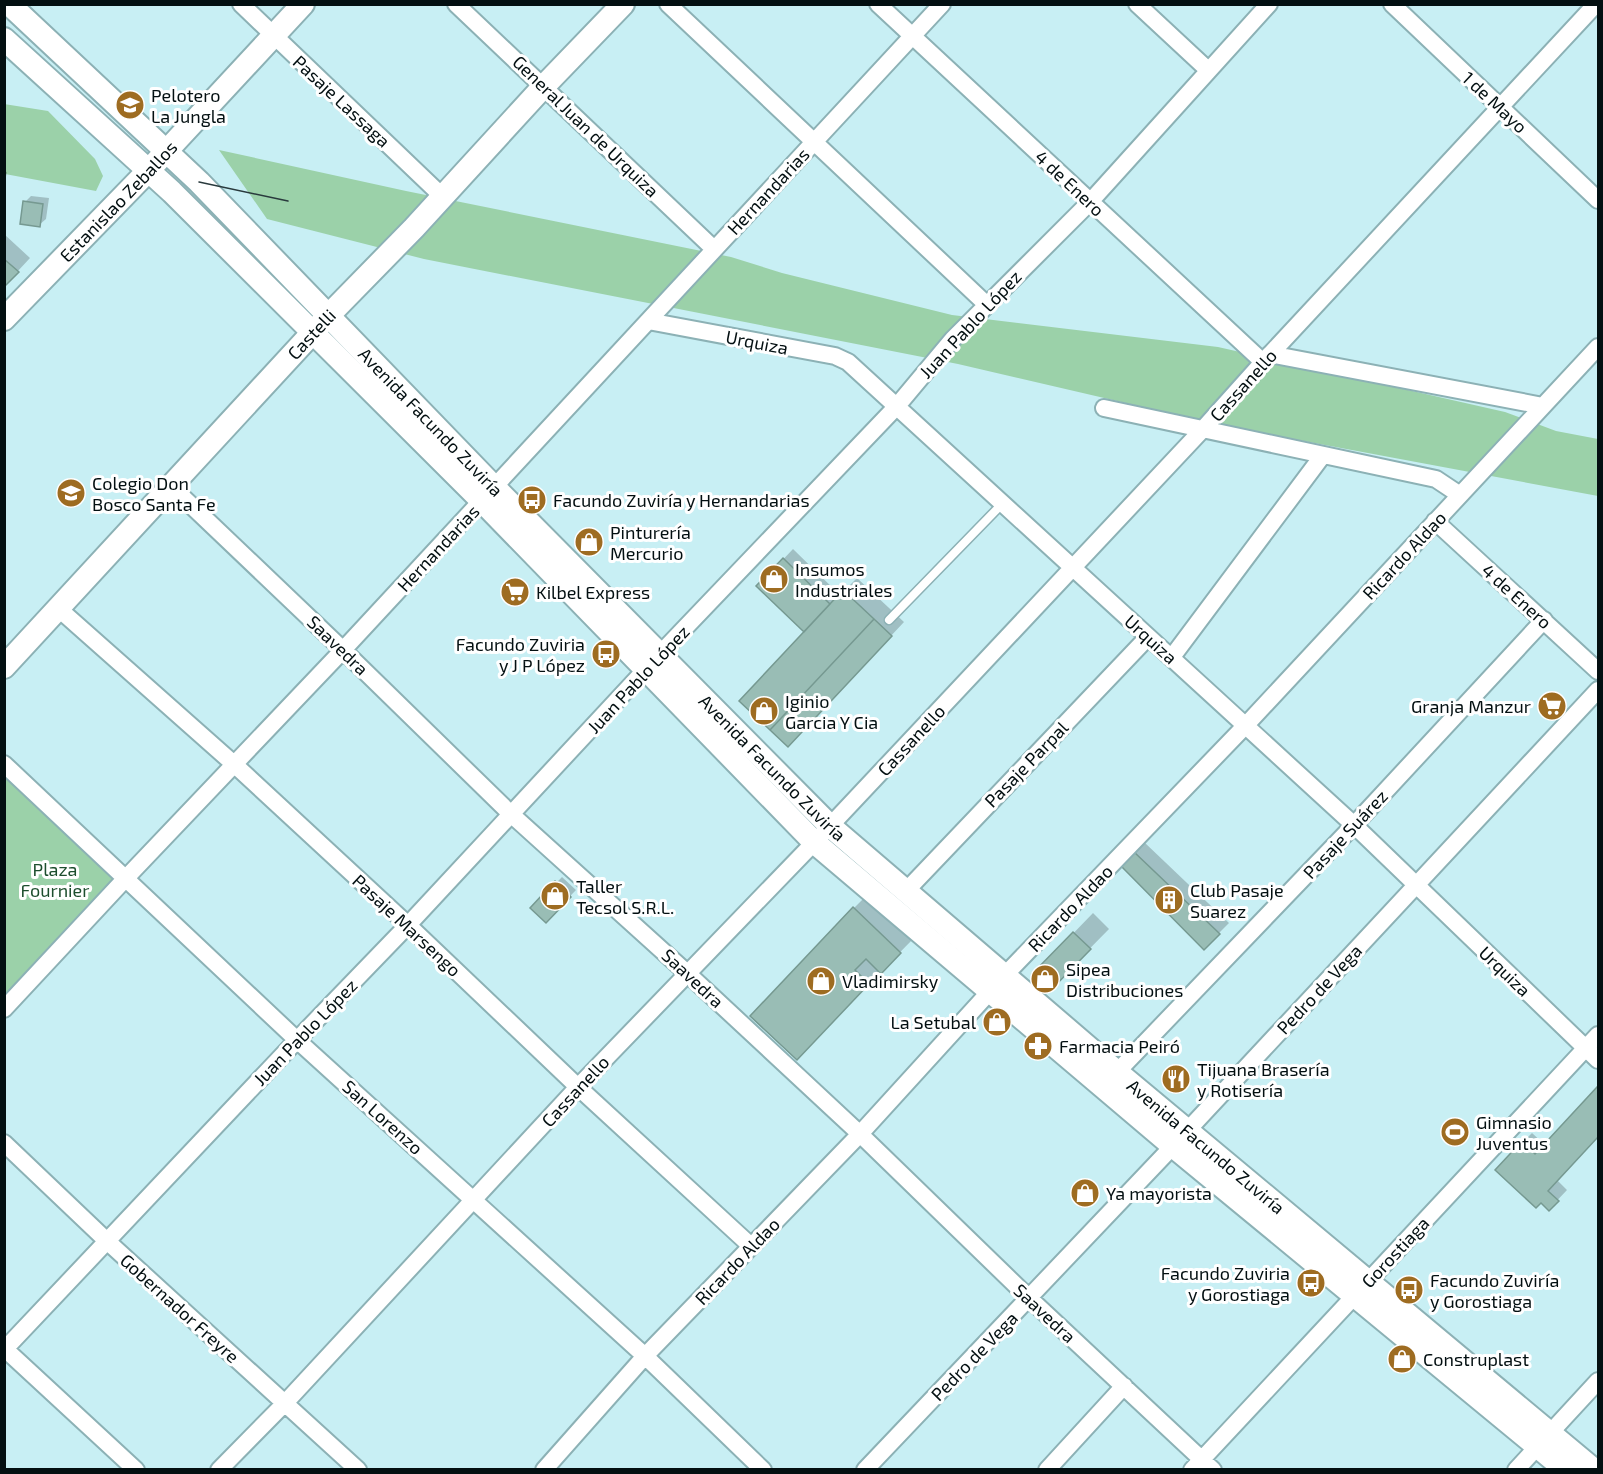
<svg xmlns="http://www.w3.org/2000/svg" width="1603" height="1474" font-family="'Exo 2',sans-serif">
<style>
.green{fill:#9bd1a9}
.shadow{fill:#0003}
.building{fill:#99bdb5;stroke:#769991;stroke-width:1.5}
.lines{fill:none;stroke-linecap:round;stroke-linejoin:round}
.lane-casing{stroke:#8cb1b5;stroke-width:11}
.street-casing{stroke:#8cb1b5;stroke-width:20}
.secondary-casing{stroke:#8cb1b5;stroke-width:26}
.lane{stroke:#fff;stroke-width:8}
.street{stroke:#fff;stroke-width:16}
.secondary{stroke:#fff;stroke-width:22}
.tram{stroke:#293a3d;stroke-width:1.5}
.labels{text-anchor:middle;dominant-baseline:central;stroke-width:6;stroke-linejoin:round;paint-order:stroke}
.poi-label{font-size:18px;fill:#030f11;stroke:#fff;text-anchor:start}
.street-label{font-size:18px;fill:#030f11;stroke:#fff}
.park-label{font-size:18px;fill:#1d4e2e;stroke:#fff}
</style>
<rect width="100%" height="100%" fill="#c8eff4"/>
<path class="green" d="M4 104 48 111 95 159 103 176 96 191 5 174Z
M219 150 406 191 731 257 782 273 952 315 1218 347 1505 412 1556 431 1598 439V496L1229 427 958 364 424 259 267 219Z
M4 764 126 878 4 1009Z"/>
<path class="shadow" d="M4 171 7 172 4 186Z
M31 196 49 198 46 219 39 225 25 202Z
M4 234 30 258 4 286Z
M793 549 840 595 857 578 904 622 801 732 811 626 758 586Z
M1144 842 1229 923 1204 948 1122 865Z
M562 877 576 890 546 921 532 908Z
M867 895 913 939 809 1045 854 908Z
M1093 913 1109 929 1050 989 1034 974Z
M1598 1088V1135L1557 1180 1567 1190 1549 1209 1523 1142 1532 1133 1545 1145Z"/>
<path class="building" d="M23 201 43 204 40 227 20 224Z
M4 259 19 272 4 287Z
M783 558 830 604 804 632 756 586Z
M843 590 874 619 770 730 739 701Z
M874 619 892 636 788 747 770 730Z
M1133 851 1220 934 1204 950 1120 865Z
M555 881 571 897 546 923 530 908Z
M853 907 901 953 881 974 866 959 855 970 869 984 797 1060 750 1016Z
M1073 932 1091 949 1050 991 1032 974Z
M1598 1086V1137L1548 1191 1559 1201 1549 1211 1541 1203 1536 1208 1495 1170 1522 1141 1535 1154Z"/>
<g class="lines">
<g class="lane-casing">
<path id="lane" d="M889 620 1002 504"/>
</g>
<g class="street-casing">
<path id="street" d="M241 4 443 197
M456 4 714 249
M668 4 986 304
M878 4 1263 362
M1137 4 1208 70
M1392 4 1598 200
M648 321 835 356 848 362 1354 825 1598 1060
M1270 354 1543 406
M1104 408 1436 479 1460 495
M172 487 343 650 512 815 687 973 860 1134 1029 1298 1213 1470
M1435 521 1598 671
M59 609 235 765 408 925 578 1087 751 1246
M1172 657 1323 455
M4 764 297 1040 645 1356 763 1470
M905 892 1148 637
M4 1009 126 878 343 650 942 4
M1117 1072 1354 825 1544 620
M4 1143 108 1242 358 1470
M4 1348 136 1470
M4 1350 297 1040 408 925 660 654 897 406 953 339 1090 202 1269 4
M219 1470 285 1403 578 1087 830 826 1203 429 1263 362 1596 4
M544 1470 645 1356 860 1134 1004 976 1246 725 1598 347
M865 1470 1173 1146 1598 690
M1047 1470 1124 1386
M1192 1470 1598 1035
M1516 1470 1598 1381"/>
</g>
<g class="secondary-casing">
<g id="secondary">
<path id="s1" d="M9 4 199 182 494 487 830 826 1117 1072 1594 1470"/>
<path d="M4 39 172 192 482 501 814 842 1173 1146 1566 1470"/>
<path id="s2" d="M4 319 148 171 303 4"/>
<path id="s3" d="M4 667 327 317 414 228 544 86 623 4"/>
</g>
</g>
<use href="#lane" class="lane"/>
<use href="#street" class="street"/>
<use href="#secondary" class="secondary"/>
<path class="tram" d="M199 182 288 201"/>
</g>
<defs>
<g id="school-disc" transform="scale(1.5)"><circle r="9.5" fill="#9e6c21" stroke="#fff"/><path d="M0-5L7-2L0 1L-7-2ZM-4 1L0 2.5L4 1V4Q0 6-4 4Z" fill="#fff"/></g>
<g id="bus-disc" transform="scale(1.5)"><circle r="9.5" fill="#9e6c21" stroke="#fff"/><path d="M-5-6H5V4H4V6H2V4H-2V6H-4V4H-5ZM-3.5-4V0h7V-4ZM-3.5 1.2v1.5H-2V1.2ZM2 1.2v1.5H3.5V1.2Z" fill="#fff"/></g>
<g id="shop-disc" transform="scale(1.5)"><circle r="9.5" fill="#9e6c21" stroke="#fff"/><path d="M-5-2.5h2.3a2.7 3.5 0 0 1 5.4 0H5L5.5 6h-11ZM-1.5-2.5h3a1.5 2.3 0 0 0-3 0Z" fill="#fff"/></g>
<g id="supermarket-disc" transform="scale(1.5)"><circle r="9.5" fill="#9e6c21" stroke="#fff"/><path d="M-6-5.5h2.5l.6 2H6L4.5 2H-2.5L-4.4-4H-6ZM-1.5 3.2a1.3 1.3 0 1 0 .1 0ZM3 3.2a1.3 1.3 0 1 0 .1 0Z" fill="#fff"/></g>
<g id="building-disc" transform="scale(1.5)"><circle r="9.5" fill="#9e6c21" stroke="#fff"/><path d="M-4-6H4V6H1V3H-1V6H-4ZM-2.5-4.3h1.7v1.8h-1.7ZM.8-4.3h1.7v1.8H.8ZM-2.5-1h1.7V.8h-1.7ZM.8-1h1.7V.8H.8Z" fill="#fff"/></g>
<g id="pharmacy-disc" transform="scale(1.5)"><circle r="9.5" fill="#9e6c21" stroke="#fff"/><path d="M-2-6h4v4h4v4h-4v4h-4v-4h-4v-4h4Z" fill="#fff"/></g>
<g id="restaurant-disc" transform="scale(1.5)"><circle r="9.5" fill="#9e6c21" stroke="#fff"/><path d="M-5-6h1v4h1v-4h1v4h1v-4h1v5L-1.5 .5V6h-2V.5L-5-1ZM5-6V6H3V1.5H1.5Q1.5-4 5-6Z" fill="#fff"/></g>
<g id="stadium-disc" transform="scale(1.5)"><circle r="9.5" fill="#9e6c21" stroke="#fff"/><path d="M0-5a6.5 5 0 1 0 0 10a6.5 5 0 1 0 0-10ZM-3.5-1.8h7v3.6h-7Z" fill="#fff"/></g>
</defs>
<g fill-rule="evenodd">
<use href="#school-disc" x="130" y="105"/>
<use href="#school-disc" x="71" y="493"/>
<use href="#bus-disc" x="532" y="500"/>
<use href="#shop-disc" x="589" y="542"/>
<use href="#shop-disc" x="774" y="579"/>
<use href="#supermarket-disc" x="515" y="592"/>
<use href="#bus-disc" x="606" y="654"/>
<use href="#supermarket-disc" x="1552" y="706"/>
<use href="#shop-disc" x="764" y="711"/>
<use href="#shop-disc" x="555" y="896"/>
<use href="#building-disc" x="1169" y="900"/>
<use href="#shop-disc" x="1045" y="979"/>
<use href="#shop-disc" x="821" y="981"/>
<use href="#shop-disc" x="997" y="1022"/>
<use href="#pharmacy-disc" x="1038" y="1046"/>
<use href="#restaurant-disc" x="1176" y="1079"/>
<use href="#stadium-disc" x="1455" y="1132"/>
<use href="#shop-disc" x="1085" y="1193"/>
<use href="#bus-disc" x="1311" y="1283"/>
<use href="#bus-disc" x="1409" y="1290"/>
<use href="#shop-disc" x="1402" y="1359"/>
</g>
<g class="labels">
<g class="poi-label">
<text x="151" y="95">Pelotero<tspan x="151" dy="21">La Jungla</tspan></text>
<text x="92" y="483">Colegio Don<tspan x="92" dy="21">Bosco Santa Fe</tspan></text>
<text x="553" y="500">Facundo Zuviría y Hernandarias</text>
<text x="610" y="532">Pinturería<tspan x="610" dy="21">Mercurio</tspan></text>
<text x="795" y="569">Insumos<tspan x="795" dy="21">Industriales</tspan></text>
<text x="536" y="592">Kilbel Express</text>
<text x="585" y="644" text-anchor="end">Facundo Zuviria<tspan x="585" dy="21">y J P López</tspan></text>
<text x="785" y="701">Iginio<tspan x="785" dy="21">Garcia Y Cia</tspan></text>
<text x="1531" y="706" text-anchor="end">Granja Manzur</text>
<text x="576" y="886">Taller<tspan x="576" dy="21">Tecsol S.R.L.</tspan></text>
<text x="1190" y="890">Club Pasaje<tspan x="1190" dy="21">Suarez</tspan></text>
<text x="1066" y="969">Sipea<tspan x="1066" dy="21">Distribuciones</tspan></text>
<text x="842" y="981">Vladimirsky</text>
<text x="976" y="1022" text-anchor="end">La Setubal</text>
<text x="1059" y="1046">Farmacia Peiró</text>
<text x="1197" y="1069">Tijuana Brasería<tspan x="1197" dy="21">y Rotisería</tspan></text>
<text x="1476" y="1122">Gimnasio<tspan x="1476" dy="21">Juventus</tspan></text>
<text x="1106" y="1193">Ya mayorista</text>
<text x="1290" y="1273" text-anchor="end">Facundo Zuviria<tspan x="1290" dy="21">y Gorostiaga</tspan></text>
<text x="1430" y="1280">Facundo Zuviría<tspan x="1430" dy="21">y Gorostiaga</tspan></text>
<text x="1423" y="1359">Construplast</text>
</g>
<g class="street-label">
<text transform="translate(342 101) rotate(43)">Pasaje Lassaga</text>
<text transform="translate(1495 102) rotate(43)">1 de Mayo</text>
<text transform="translate(586 126) rotate(44)">General Juan de Urquiza</text>
<text transform="translate(1070 183) rotate(43)">4 de Enero</text>
<text transform="translate(768 191) rotate(-47)">Hernandarias</text>
<text stroke="none"><textPath href="#s2" startOffset="164">Estanislao Zeballos</textPath></text>
<text transform="translate(970 324) rotate(-47)">Juan Pablo López</text>
<text stroke="none"><textPath href="#s3" startOffset="453">Castelli</textPath></text>
<text transform="translate(757 342) rotate(11)">Urquiza</text>
<text transform="translate(1243 385) rotate(-48)">Cassanello</text>
<text stroke="none"><textPath href="#s1" startOffset="594">Avenida Facundo Zuviría</textPath></text>
<text transform="translate(438 548) rotate(-47)">Hernandarias</text>
<text transform="translate(1404 555) rotate(-47)">Ricardo Aldao</text>
<text transform="translate(1517 596) rotate(42)">4 de Enero</text>
<text transform="translate(1151 639) rotate(42)">Urquiza</text>
<text transform="translate(338 645) rotate(44)">Saavedra</text>
<text transform="translate(638 679) rotate(-47)">Juan Pablo López</text>
<text transform="translate(911 740) rotate(-47)">Cassanello</text>
<text transform="translate(1026 764) rotate(-46)">Pasaje Parpal</text>
<text stroke="none"><textPath href="#s1" startOffset="1080">Avenida Facundo Zuviría</textPath></text>
<text transform="translate(1345 834) rotate(-47)">Pasaje Suárez</text>
<text transform="translate(1070 908) rotate(-46)">Ricardo Aldao</text>
<text transform="translate(407 925) rotate(43)">Pasaje Marsengo</text>
<text transform="translate(1505 971) rotate(44)">Urquiza</text>
<text transform="translate(693 978) rotate(43)">Saavedra</text>
<text transform="translate(1319 989) rotate(-47)">Pedro de Vega</text>
<text transform="translate(305 1032) rotate(-46)">Juan Pablo López</text>
<text transform="translate(575 1091) rotate(-47)">Cassanello</text>
<text transform="translate(383 1117) rotate(42)">San Lorenzo</text>
<text stroke="none"><textPath href="#s1" startOffset="1656">Avenida Facundo Zuviría</textPath></text>
<text transform="translate(1395 1252) rotate(-47)">Gorostiaga</text>
<text transform="translate(737 1261) rotate(-46)">Ricardo Aldao</text>
<text transform="translate(180 1308) rotate(42)">Gobernador Freyre</text>
<text transform="translate(1045 1313) rotate(43)">Saavedra</text>
<text transform="translate(974 1356) rotate(-46)">Pedro de Vega</text>
</g>
<g class="park-label">
<text x="55" y="869">Plaza<tspan x="55" dy="21">Fournier</tspan></text>
</g>
</g>
<rect width="1603" height="1474" fill="none" stroke="#030f11" stroke-width="12"/>
</svg>
